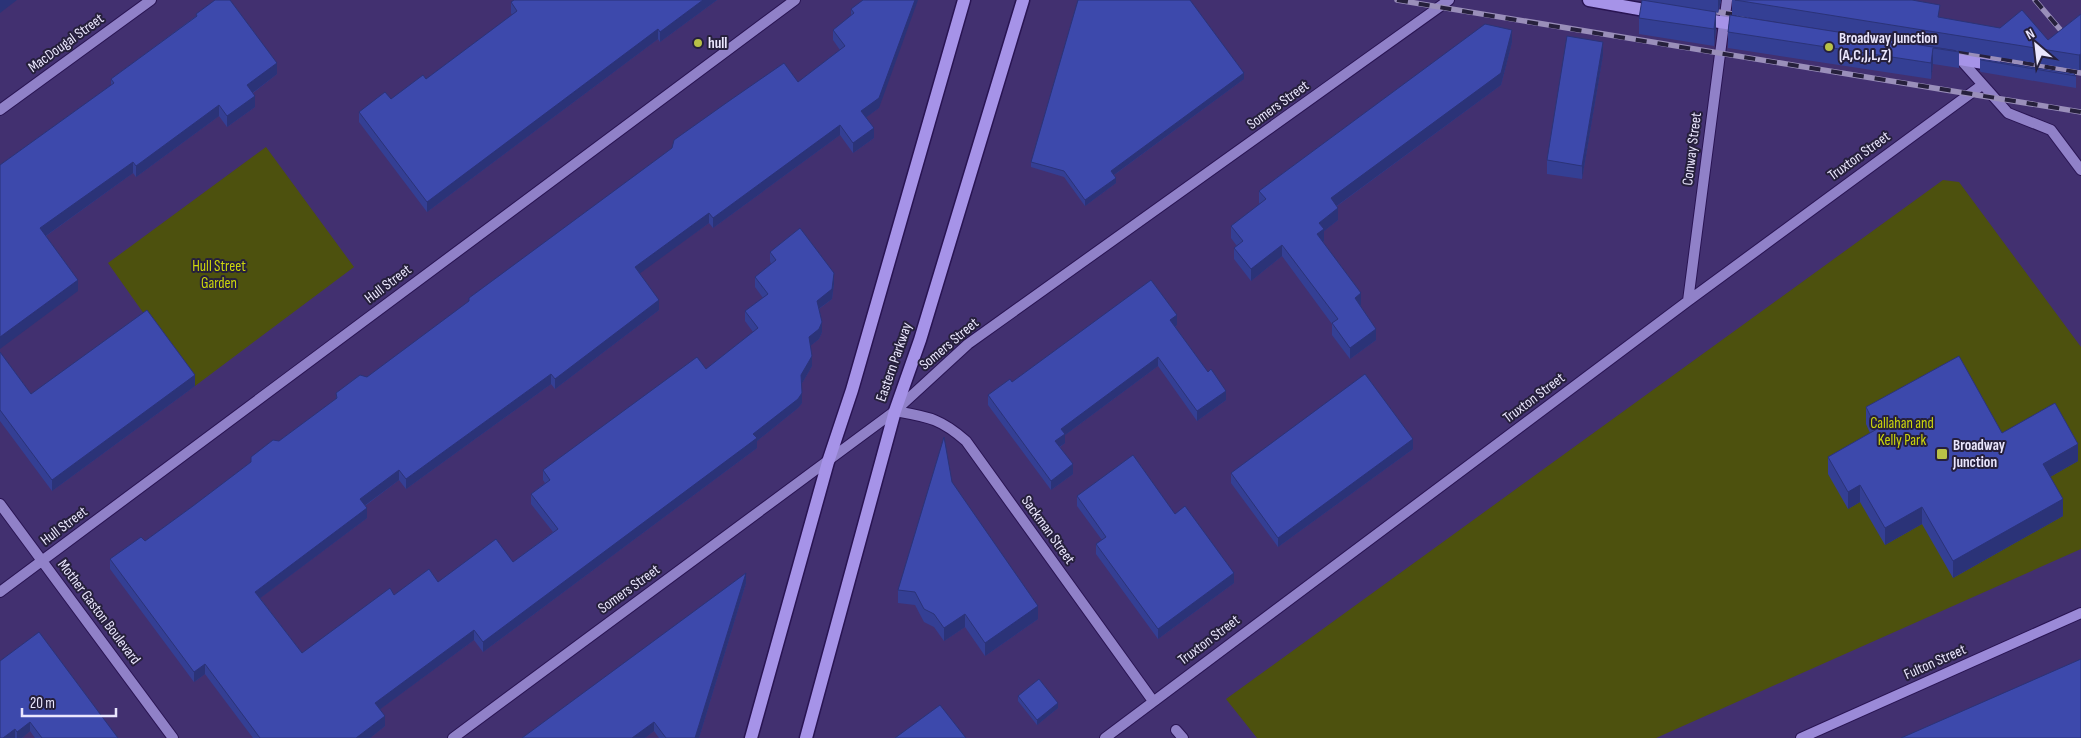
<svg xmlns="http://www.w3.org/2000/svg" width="2081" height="738" font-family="'Sofia Sans Condensed',sans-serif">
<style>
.green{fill:#4d510e}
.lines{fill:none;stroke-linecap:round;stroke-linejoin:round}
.pedestrian-casing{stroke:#291453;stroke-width:12}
.minor-casing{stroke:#291453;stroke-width:12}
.tertiary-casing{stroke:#291453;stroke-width:12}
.secondary-casing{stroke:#291453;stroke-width:12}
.primary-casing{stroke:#291453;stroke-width:15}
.pedestrian{stroke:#9081c8;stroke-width:10}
.minor{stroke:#9081c8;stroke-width:10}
.tertiary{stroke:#9081c8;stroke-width:10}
.secondary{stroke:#9b8ad8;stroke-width:10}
.primary{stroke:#a693e8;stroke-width:12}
.rail-casing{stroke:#9a8fba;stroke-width:5.5}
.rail{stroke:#26203c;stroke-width:4;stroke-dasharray:11;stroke-linecap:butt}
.wall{fill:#343f94}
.shaded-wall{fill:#2b3378}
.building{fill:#3d49ac;stroke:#2b3378}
.poi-dot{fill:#b8c147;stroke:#26203c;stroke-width:2}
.labels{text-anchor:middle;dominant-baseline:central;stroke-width:4;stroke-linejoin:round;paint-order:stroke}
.poi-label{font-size:15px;font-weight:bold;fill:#eae6fd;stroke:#26203c;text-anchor:start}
.street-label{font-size:15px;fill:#eae6fd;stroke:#26203c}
.park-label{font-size:15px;fill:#cdd70b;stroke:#26203c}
</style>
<rect width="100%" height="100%" fill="#423070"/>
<path class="green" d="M266 147 354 267 195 386 108 263Z
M1943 180 1959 182 2081 347V549L1656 738H1257L1226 699Z"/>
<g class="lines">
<g class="pedestrian-casing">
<path id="pedestrian" d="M1176 730 1183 738"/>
</g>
<g class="minor-casing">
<path id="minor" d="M0 110 151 0
M1688 301 1727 0
M895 411C928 417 940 418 966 441L1153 701
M0 504 173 738
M0 592 795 0
M453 738 895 411 968 344 1449 0
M1105 738 1688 301 1982 85"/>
</g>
<g class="tertiary-casing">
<path id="tertiary" d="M1960 59 2008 113 2051 130 2081 170"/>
</g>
<g class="secondary-casing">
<path id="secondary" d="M1801 738 2081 613"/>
</g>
<g class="primary-casing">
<path id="primary" d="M1589 0 1656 12
M1701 19 1745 26
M1943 56 1995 65
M751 738 828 462 852 390 964 0
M806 738 895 411 920 340 1023 0"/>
</g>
<use href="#pedestrian" class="pedestrian"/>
<use href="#minor" class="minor"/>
<use href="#tertiary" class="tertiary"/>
<use href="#secondary" class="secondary"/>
<use href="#primary" class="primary"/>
<g class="rail-casing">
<path id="rail" d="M1397 0C1625 39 1853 74 2081 112
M2035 0 2081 54
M1704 10 1746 16
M1958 51 2081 73"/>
</g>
<use href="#rail" class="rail"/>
</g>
<path class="wall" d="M717 0 660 42 658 39 427 212 359 122V112L391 99 426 79 512 15 511 13V2Z
M863 0 879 108 866 117 874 138 853 153 840 135 713 228 709 223 639 273 659 310 555 389 551 384 406 489 399 480 365 506 367 518 260 598 302 653 394 595 438 582 513 562 553 532 531 504V494L545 483 543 480V470L706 369 753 332 745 321V311L763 298 755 287V277L771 264 770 261V252L834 283 832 299 819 309 822 332 819 339 810 346 812 366 801 385 802 403 798 408 757 441V448L483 652 474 640 380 709 385 726 370 738H253L205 674 194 682 110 569V559L145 541 193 506 251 462V457L279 441 336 399V393L367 377 798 82 840 50 833 40V30L851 16V9Z
M1645 0H1721L1718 13 1716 12V29L1714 46 1639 34V18Z
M1732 0H1912L1940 17 2048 40 2081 14V69L2079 70 1732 15Z
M196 14 277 74 253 93 255 107 227 127 219 116 136 177 133 173 46 236 78 291 0 165 111 85V79L196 16Z
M1730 15 1959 52V68L1933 64 1931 79 1728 48V32Z
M1512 42 1501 85 1337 206 1338 220 1324 231V241L1323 242 1361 305 1360 306 1376 340 1350 359 1332 335V324L1282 256 1251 281 1234 259V248L1237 246 1231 238V226L1260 204 1259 203V191Z
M1603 55 1582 179 1547 174V160Z
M1980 59 2076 76V88L1981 72 1980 71Z
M1244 79 1114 175 1116 183 1085 206 1064 177 1031 167V162Z
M1177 325 1175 327 1226 400 1197 421 1158 366 1065 435V443L1060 447 1073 474 1051 490 988 405V395L1012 382Z
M0 352 31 394 195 386 52 491 0 421Z
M1866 407 2002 433 2078 461 2050 477 2063 516 1953 578 1922 524 1885 545 1860 502 1848 509 1828 474V457L1870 433 1866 424Z
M1413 449 1278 547 1231 483V473Z
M952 482 1038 619 985 656 965 627 944 641 934 627 924 622 915 605 898 603V590Z
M1077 496 1175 514 1234 583 1158 639 1096 554V544L1102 540 1077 506Z
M746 583 699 738H659L654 731 645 738H522Z
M0 661 118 738H35L30 731 22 738H0Z
M1018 696 1058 708 1037 725 1018 701Z"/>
<path class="shaded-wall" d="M0 0H17L0 13Z
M703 0H717L660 42V32Z
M915 0H918L879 108 861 121V111Z
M1718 0H1721L1718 13Z
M1716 12V29L1714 46V29Z
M658 29V39L427 212V202Z
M1512 30V42L1501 85 1331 210V198Z
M1603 42V55L1582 179V166Z
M1933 48V64L1931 79V63Z
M2081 54V69L2079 70V55Z
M277 63V74L247 97V85Z
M1244 73V79L1111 177V171Z
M255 96V107L227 127V116Z
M219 105V116L136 177V166Z
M840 125V135L713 228V218Z
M874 128V138L853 153V143Z
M133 162V173L40 240V228Z
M1116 178V183L1085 206V200Z
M1338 208V220L1324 231V241L1317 246V234L1319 223Z
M709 213V223L635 277V267Z
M1282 245V256L1251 281V269Z
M834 273V283L832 299 817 310V301Z
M78 280V291L0 349V337Z
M1361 293V305L1355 310V298Z
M659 300V310L555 389V379Z
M1177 315V325L1170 330V320Z
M822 322V332L819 339 809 347V337Z
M1376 329V340L1350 359V348Z
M812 356V366L801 385V375Z
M1158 357V366L1065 435V443L1055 450V441L1061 429Z
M551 374V384L406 489V479Z
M195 375V386L52 491V480Z
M1226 391V400L1197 421V411Z
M802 393V403L798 408 757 441V448L483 652V642L753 434Z
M1413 439V449L1278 547V538Z
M2078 444V461L2043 481V464Z
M1073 464V474L1051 490V481Z
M399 470V480L360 509V499Z
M1860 485V502L1848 509V492Z
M2063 499V516L1953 578V561Z
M1922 507V524L1885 545V528Z
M367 508V518L255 602V592Z
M746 573V583L699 738H695Z
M1234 573V583L1158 639V629Z
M1038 606V619L985 656V643Z
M965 614V627L944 641V628Z
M474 630V640L375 713V703Z
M205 664V674L194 682V672Z
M1058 703V708L1037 725V720Z
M385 716V726L370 738H356Z
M30 722V731L22 738H17V732Z
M654 722V731L645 738H632Z
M15 729V738H3Z"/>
<path class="building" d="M215 0H230L277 63 247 85 255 96 227 116 219 105 136 166 133 162 40 228 78 280 0 337V165L114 83 111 79 197 16 196 14Z
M514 0H703L660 32 658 29 427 202 359 112 385 92 391 99 423 75 426 79 517 11 511 2Z
M863 0H915L879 98 861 111 874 128 853 143 840 125 713 218 709 213 635 267 659 300 555 379 551 374 406 479 399 470 360 499 367 508 255 592 302 653 390 588 394 595 429 569 438 582 496 539 513 562 558 529 531 494 550 480 543 470 697 357 706 369 758 328 745 311 768 294 755 277 776 260 770 252 800 228 834 273 832 289 817 301 822 322 819 329 809 337 812 356 801 375 802 393 798 399 753 434 757 438 483 642 474 630 375 703 385 716 356 738H260L205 664 194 672 110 559 141 537 145 541 193 506 251 462V457L273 440 279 441 337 398 336 393 360 375 367 377 469 301V298L664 154 672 148 674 140 729 101 784 63 798 82 845 46 833 30 854 13 851 9Z
M1078 0H1190L1244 73 1111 171 1116 178 1085 200 1064 171 1031 162Z
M1642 0 1716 12 1714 29 1639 18Z
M1735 0H1912L1940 5 1938 17 2000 28 2022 10 2048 40 2081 14V54L2079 55Z
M1730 15 1958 51 1959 52 1933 48 1931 63 1728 32Z
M1485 24 1512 30 1501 73 1331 198 1338 208 1319 223 1324 229 1317 234 1361 293 1355 298 1376 329 1350 348 1332 323 1338 319 1282 245 1251 269 1234 248 1243 241 1231 226 1266 199 1259 191Z
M1567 36 1603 42 1582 166 1547 160Z
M1980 59 2074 74 2076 76 1981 60Z
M1151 280 1177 315 1170 320 1208 372 1211 369 1226 391 1197 411 1158 357 1061 429 1065 434 1055 441 1073 464 1051 481 988 395 1010 379 1012 382Z
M147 310 195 375 52 480 0 410V352L31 394Z
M1959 356 2002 433 2055 403 2078 444 2043 464 2063 499 1953 561 1922 507 1885 528 1860 485 1848 492 1828 457 1877 429 1866 407Z
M1365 374 1413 439 1278 538 1231 473Z
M944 437 952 482 1038 606 985 643 965 614 944 628 934 614 924 609 915 592 898 590Z
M1133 455 1175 514 1185 506 1234 573 1158 629 1096 544 1106 537 1077 496Z
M746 573 695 738H666L654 722 632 738H522Z
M39 632 118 738H42L30 722 17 732 15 729 3 738H0V661Z
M2081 659V738H1901Z
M1039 679 1058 703 1037 720 1018 696Z
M940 705 966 738H895Z"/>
<g class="poi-dot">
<circle cx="698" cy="43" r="5"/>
<circle cx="1829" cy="47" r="5"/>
<rect x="1936" y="448" width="12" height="12" rx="2.5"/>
</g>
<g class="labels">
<g class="poi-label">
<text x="1839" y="38">Broadway Junction<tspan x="1839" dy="17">(A,C,J,L,Z)</tspan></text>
<text x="708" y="43">hull</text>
<text x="1953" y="445">Broadway<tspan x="1953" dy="17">Junction</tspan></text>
</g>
<g class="street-label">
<text transform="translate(66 43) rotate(-36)">MacDougal Street</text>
<text transform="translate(1278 105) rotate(-36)">Somers Street</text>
<text transform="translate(1692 149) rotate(-83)">Conway Street</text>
<text transform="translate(1859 156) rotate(-36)">Truxton Street</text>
<text transform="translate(388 284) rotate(-37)">Hull Street</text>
<text transform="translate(949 344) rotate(-40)">Somers Street</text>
<text transform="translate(894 362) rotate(-71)">Eastern Parkway</text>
<text transform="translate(1534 398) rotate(-37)">Truxton Street</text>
<text transform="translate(64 526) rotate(-37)">Hull Street</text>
<text transform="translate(1048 530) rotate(54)">Sackman Street</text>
<text transform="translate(629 589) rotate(-36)">Somers Street</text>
<text transform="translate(99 612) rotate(53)">Mother Gaston Boulevard</text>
<text transform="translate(1209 640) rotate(-37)">Truxton Street</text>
<text transform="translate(1935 662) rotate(-24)">Fulton Street</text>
</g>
<g class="park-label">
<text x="219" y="266">Hull Street<tspan x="219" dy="17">Garden</tspan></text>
<text x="1902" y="423">Callahan and<tspan x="1902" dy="17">Kelly Park</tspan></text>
</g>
</g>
<g transform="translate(2036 45) rotate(332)" stroke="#26203c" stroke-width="4" paint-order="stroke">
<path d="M0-4L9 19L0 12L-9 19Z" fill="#eae6fd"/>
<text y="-8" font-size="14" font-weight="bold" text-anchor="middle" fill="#eae6fd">N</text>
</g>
<path d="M22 708v8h94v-8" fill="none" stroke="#eae6fd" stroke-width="2.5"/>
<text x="30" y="708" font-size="15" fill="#eae6fd" stroke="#26203c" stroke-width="4" paint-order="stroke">20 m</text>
</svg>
